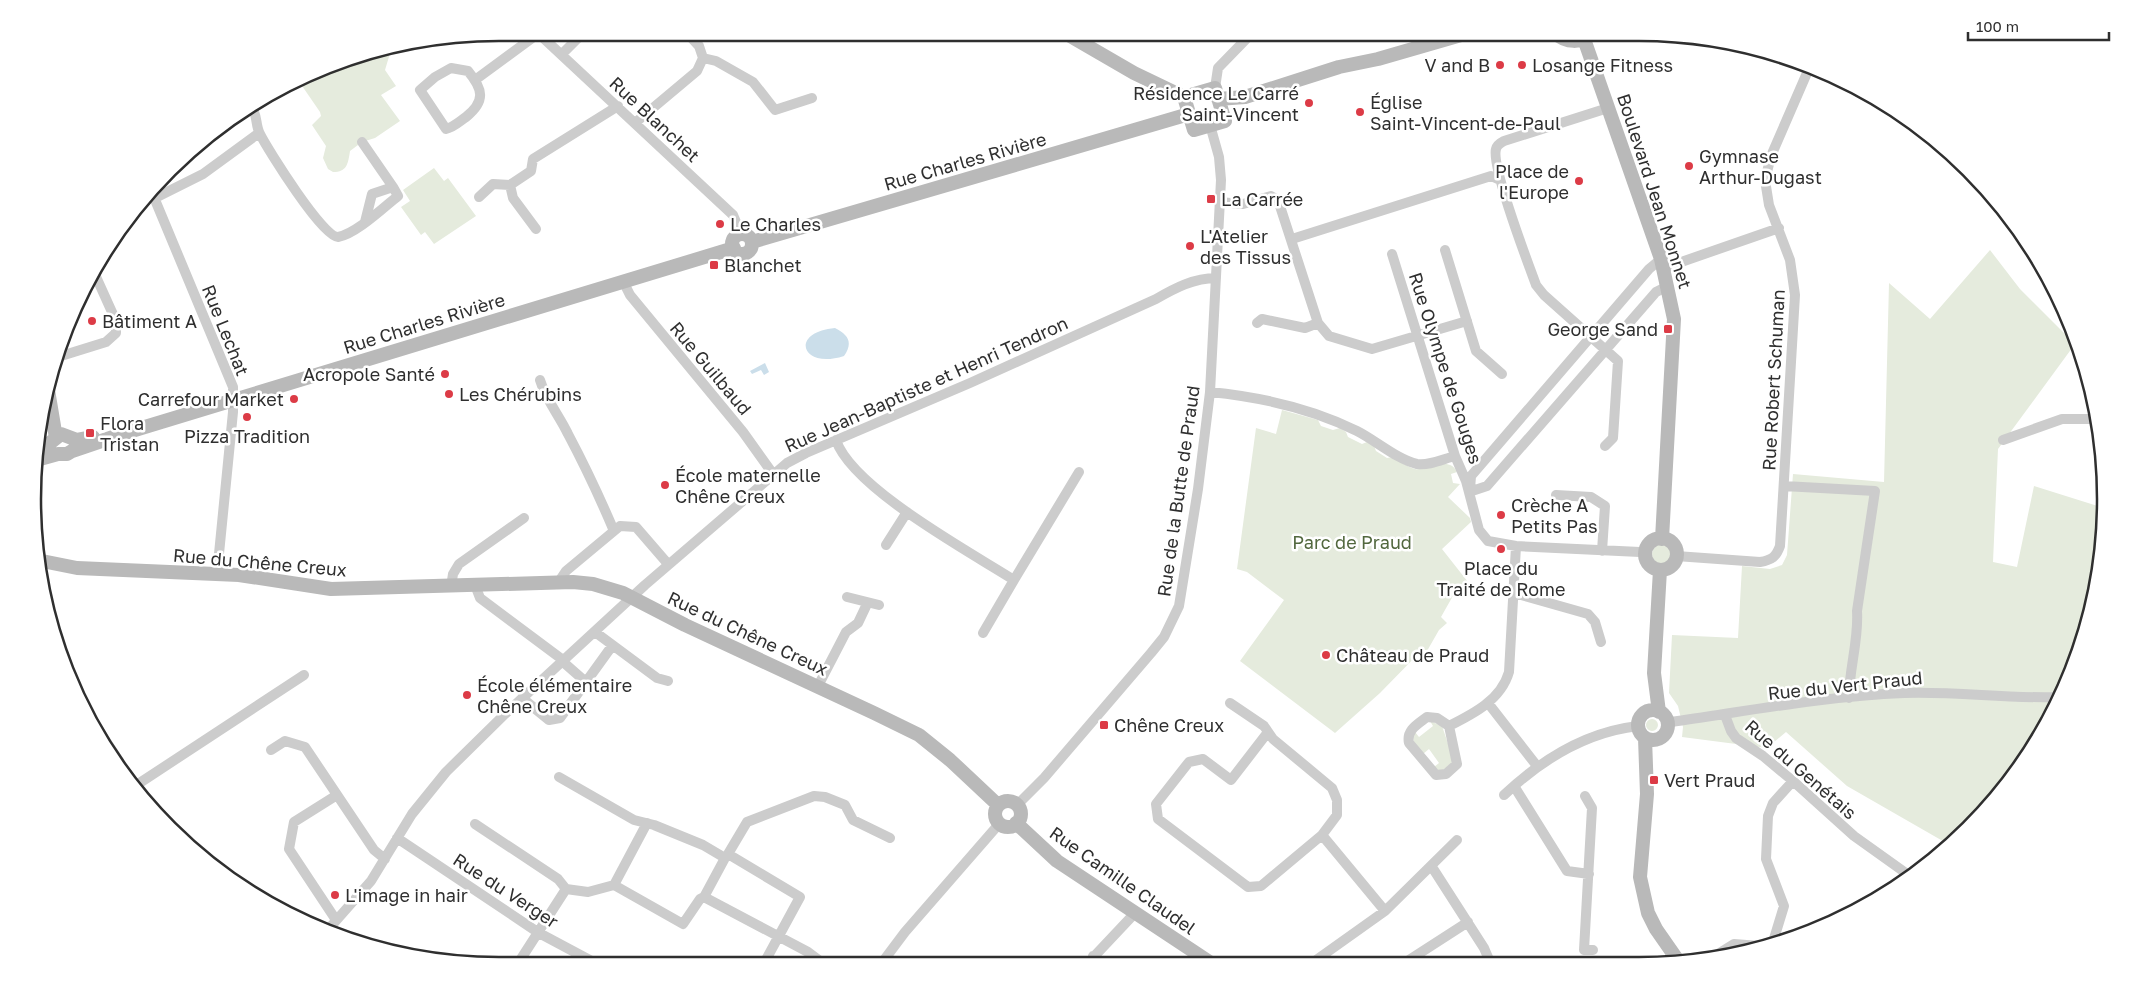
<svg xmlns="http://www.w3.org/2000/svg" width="2138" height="998" font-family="'Golos Text',sans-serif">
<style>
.green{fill:#e5ebdd}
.water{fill:#cbdeea}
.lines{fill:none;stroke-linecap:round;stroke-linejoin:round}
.street{stroke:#ccc;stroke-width:10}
.secondary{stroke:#b9b9b9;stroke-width:14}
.poi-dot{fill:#dc3b46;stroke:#fff;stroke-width:2}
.labels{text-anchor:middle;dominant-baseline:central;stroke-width:5;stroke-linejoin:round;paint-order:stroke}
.poi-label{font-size:18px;fill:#2f2f2f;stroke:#fff;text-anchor:start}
.street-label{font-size:18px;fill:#2f2f2f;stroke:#fff}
.park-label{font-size:18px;fill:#52683e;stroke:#fff}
.rim{fill:none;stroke:#2f2f2f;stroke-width:2.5}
</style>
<rect width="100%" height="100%" fill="#fff"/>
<path class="green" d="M391 50 385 70 396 86 381 95 400 121 375 138 362 142 350 151C348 164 347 172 333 172L328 169 323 158 326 146 312 125 321 116 320 112 298 80 344 59 346 62 355 56Z
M434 168 444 181 448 178 476 216 434 244 425 232 421 235 401 207 410 201 403 190Z
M1990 250 2020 289 2075 344 1998 449 1993 562 2017 567 2034 486 2104 508 2097 590 2070 677 2009 783 1948 844 1847 786 1786 732 1767 748 1682 737 1683 727 1678 706 1669 693 1672 635 1738 638 1742 566 1770 569 1782 565 1787 555 1793 474 1884 482 1889 283 1930 319Z
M1282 410 1318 420 1321 426 1333 430 1340 428 1346 432 1348 437 1362 444 1367 442 1374 446 1376 451 1387 458 1393 457C1400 461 1407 467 1415 469 1429 471 1449 455 1457 472L1451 474 1453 483 1460 484 1448 497 1470 518 1471 522 1442 549 1468 582 1454 594 1441 617 1447 623 1439 630 1427 651 1423 649 1380 693 1335 733 1240 661 1284 600 1247 572 1237 569 1256 428 1276 434Z
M1652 554a10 10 0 1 1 20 0a10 10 0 1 1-20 0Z
M1646 725a6 6 0 1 1 12 0a6 6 0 1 1-12 0Z
M1430 721 1442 726 1454 761 1441 772 1434 767 1439 763 1429 749 1423 754C1417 746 1410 742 1415 732L1419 737 1433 726Z"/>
<path class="water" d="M835 328C849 335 853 343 844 356 801 370 789 332 835 328Z
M765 363 769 372 764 375 761 370 752 374 750 371Z"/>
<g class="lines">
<path class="street" d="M538 33 733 215 741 234
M889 33H890
M562 54 583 33
M703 58 716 61 753 82 775 110 812 98
M451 68 468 71C483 89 486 101 466 117 460 121 454 127 446 129L420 90 435 77Z
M475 80 539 33
M1215 88 1218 68 1252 33
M251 106C258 115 255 125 260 134 268 150 324 239 338 237 356 234 384 207 398 196L393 187 372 194 365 222
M635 123 697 71 703 58 699 46 687 33
M362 142 393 187
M153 195 233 387V412L217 574
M479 197 493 184 510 185
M155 198 203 174 259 133
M1219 202 1243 204 1271 196 1278 200 1318 323 1329 336 1372 349 1467 321
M536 229 513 198 510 185 531 171 533 159 618 106
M1292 239 1491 176 1500 180
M1445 250 1476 351 1502 374
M1392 254 1455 456 1466 481 1479 530 1488 541 1516 546 1640 552 1645 554
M1664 268 1779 228
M624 283 630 295 743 432 773 474
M1257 323 1262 319 1305 328 1318 323
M61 356 106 342 116 333V321L93 270
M540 380C546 400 559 415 568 434 585 466 600 498 614 531
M1210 392C1260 397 1311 408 1357 431 1375 440 1398 460 1417 464 1429 466 1443 459 1455 456
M836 440C852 488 970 552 1014 580L983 633
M2003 440 2062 419H2098
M1605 446 1613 438 1618 361 1544 295 1536 285C1528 263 1491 166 1496 149 1497 145 1500 143 1504 141L1608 108
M1784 486 1875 491 1857 611C1859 640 1849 668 1849 698
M1470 489 1471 476 1649 269 1661 259
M1469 492 1487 486 1656 292 1668 286
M1556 495 1591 497 1605 506 1602 551
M886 545 907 512
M1676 556 1760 562C1772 560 1776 557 1780 546L1795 295 1790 260 1769 205 1765 180 1771 156 1810 66
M1014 580 1079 472
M558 583 566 571 620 526 636 527 668 564
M475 585 480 598 563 660
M451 587 453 574 459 564 524 518
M1514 593 1588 614 1595 622 1601 642
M847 597 879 605
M595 632 657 678 668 681
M562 661 587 683
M818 686 846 632 858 623 867 604
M522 698 549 720 560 718 612 646
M1230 703 1264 726 1273 739 1332 788 1337 800V815L1322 835 1385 911
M1488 703 1537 766
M83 706 119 761
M1725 715 1731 731 1736 738 1763 756 1793 781 1854 836 1910 876
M1668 725 1671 722C1748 711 1826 696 1904 693 1956 691 2007 699 2059 697
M1449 726 1457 764 1446 774 1436 775 1409 743C1406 730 1418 724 1427 717L1437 718 1449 726C1473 714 1501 700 1509 672L1516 546
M1268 732 1231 780 1203 759 1189 762 1156 804 1158 819 1248 887 1261 886 1322 835
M271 750 285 741 305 747 374 850 385 859
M559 777 634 820 654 825 703 845 725 858 728 854 800 897 763 965
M138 784 304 675
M1514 786 1567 871 1589 874
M1504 795C1541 760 1586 732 1638 726
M1585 796 1592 808 1584 950H1593
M1017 805 1044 778 1151 653 1164 637 1179 606 1198 489 1210 392 1221 180 1219 157 1210 125
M475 824 558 879 566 889 588 892 614 885 683 924 700 899 704 897 808 952 824 964
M397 838 539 933 599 965
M728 854 747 822 814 796 825 797 845 805 853 820 890 838
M1432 867 1484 948 1490 962
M614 885 647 823
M704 897 725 858
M336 920 289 849 294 822 337 795
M326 932 371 881 412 814 446 772 505 714 645 585 787 463 806 453 970 383 1156 299C1175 288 1194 278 1216 278
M1773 942 1784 906 1766 859 1768 816 1773 803 1793 781
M1093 956 1102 963
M1710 959 1734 944 1759 946
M1406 962 1468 922
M1312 963 1385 911 1457 840
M881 964 905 932 999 824
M1087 964 1135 913
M517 965 566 889"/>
<path class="secondary" d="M1065 33 1134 73 1184 97
M1555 33C1566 43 1581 44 1592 33
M1584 39 1661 259 1674 319 1662 539
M1215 88 1225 121 1194 130 1184 97Z
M1218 99 1245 97 1339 67 1378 59 1468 33
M732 244a10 10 0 1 1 20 0a10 10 0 1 1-20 0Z
M752 242 1189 114
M48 390 56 438
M40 451 61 434 77 440 93 437
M40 459 58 454H67L72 451 125 433 734 248
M1645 554a16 16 0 1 1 32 0a16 16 0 1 1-32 0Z
M37 560 77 568 239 575 331 589 573 582 593 584 623 593 685 625 874 713 919 735 950 760 998 805
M1638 725a15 15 0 1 1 30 0a15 15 0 1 1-30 0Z
M1659 712 1654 673 1660 570
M1645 738 1647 794 1640 877 1648 913 1656 929 1679 962
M995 814a13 13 0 1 1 26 0a13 13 0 1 1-26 0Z
M1016 823 1057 861 1211 963"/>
</g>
<g class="poi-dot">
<circle cx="1500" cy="65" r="5"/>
<circle cx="1522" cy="65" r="5"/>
<circle cx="1309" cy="103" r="5"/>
<circle cx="1360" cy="112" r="5"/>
<circle cx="1689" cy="166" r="5"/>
<circle cx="1579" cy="181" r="5"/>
<rect x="1206" y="194" width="10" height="10" rx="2.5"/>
<circle cx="720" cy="224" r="5"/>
<circle cx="1190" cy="246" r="5"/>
<rect x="709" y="260" width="10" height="10" rx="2.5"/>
<circle cx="92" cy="321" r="5"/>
<rect x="1663" y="324" width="10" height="10" rx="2.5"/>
<circle cx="445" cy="374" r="5"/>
<circle cx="449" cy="394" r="5"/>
<circle cx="294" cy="399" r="5"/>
<circle cx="247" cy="417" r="5"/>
<rect x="85" y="428" width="10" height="10" rx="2.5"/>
<circle cx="665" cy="485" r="5"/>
<circle cx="1501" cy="515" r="5"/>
<circle cx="1501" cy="549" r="5"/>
<circle cx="1326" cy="655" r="5"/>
<circle cx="467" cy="695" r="5"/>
<rect x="1099" y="720" width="10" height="10" rx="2.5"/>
<rect x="1649" y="775" width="10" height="10" rx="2.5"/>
<circle cx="335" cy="895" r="5"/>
</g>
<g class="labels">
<g class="poi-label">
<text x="1490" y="65" text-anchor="end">V and B</text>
<text x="1532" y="65">Losange Fitness</text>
<text x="1299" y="93" text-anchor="end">Résidence Le Carré<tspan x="1299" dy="21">Saint-Vincent</tspan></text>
<text x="1370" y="102">Église<tspan x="1370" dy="21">Saint-Vincent-de-Paul</tspan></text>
<text x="1699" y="156">Gymnase<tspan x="1699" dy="21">Arthur-Dugast</tspan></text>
<text x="1569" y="171" text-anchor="end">Place de<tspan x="1569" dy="21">l'Europe</tspan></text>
<text x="1221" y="199">La Carrée</text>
<text x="730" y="224">Le Charles</text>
<text x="1200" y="236">L'Atelier<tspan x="1200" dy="21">des Tissus</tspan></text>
<text x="724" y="265">Blanchet</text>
<text x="102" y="321">Bâtiment A</text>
<text x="1658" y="329" text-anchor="end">George Sand</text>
<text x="435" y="374" text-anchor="end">Acropole Santé</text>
<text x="459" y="394">Les Chérubins</text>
<text x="284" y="399" text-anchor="end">Carrefour Market</text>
<text x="100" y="423">Flora<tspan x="100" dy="21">Tristan</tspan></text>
<text x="247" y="436" text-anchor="middle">Pizza Tradition</text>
<text x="675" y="475">École maternelle<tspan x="675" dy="21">Chêne Creux</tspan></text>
<text x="1511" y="505">Crèche A<tspan x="1511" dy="21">Petits Pas</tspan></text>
<text x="1501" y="568" text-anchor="middle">Place du<tspan x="1501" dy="21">Traité de Rome</tspan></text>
<text x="1336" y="655">Château de Praud</text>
<text x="477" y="685">École élémentaire<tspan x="477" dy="21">Chêne Creux</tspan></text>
<text x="1114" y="725">Chêne Creux</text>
<text x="1664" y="780">Vert Praud</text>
<text x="345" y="895">L'image in hair</text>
</g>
<g class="street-label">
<text transform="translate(655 119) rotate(43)">Rue Blanchet</text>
<text transform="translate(965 161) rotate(-16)">Rue Charles Rivière</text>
<text transform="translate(1655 191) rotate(72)">Boulevard Jean Monnet</text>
<text transform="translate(424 323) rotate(-17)">Rue Charles Rivière</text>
<text transform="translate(226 330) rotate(68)">Rue Lechat</text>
<text transform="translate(711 368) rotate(50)">Rue Guilbaud</text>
<text transform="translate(1446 368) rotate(72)">Rue Olympe de Gouges</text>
<text transform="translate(1773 380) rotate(-87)">Rue Robert Schuman</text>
<text transform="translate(926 384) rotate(-24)">Rue Jean-Baptiste et Henri Tendron</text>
<text transform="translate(1178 491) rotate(-82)">Rue de la Butte de Praud</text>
<text transform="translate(260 562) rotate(5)">Rue du Chêne Creux</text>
<text transform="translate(748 633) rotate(25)">Rue du Chêne Creux</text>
<text transform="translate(1845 685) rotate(-6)">Rue du Vert Praud</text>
<text transform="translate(1801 769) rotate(41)">Rue du Genétais</text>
<text transform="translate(1123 880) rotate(35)">Rue Camille Claudel</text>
<text transform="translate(506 890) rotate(33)">Rue du Verger</text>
</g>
<g class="park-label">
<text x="1352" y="542">Parc de Praud</text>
</g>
</g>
<path d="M0 0H2138V998H0ZM499 41H1639A458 458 0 0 1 2097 499V499A458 458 0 0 1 1639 957H499A458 458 0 0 1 41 499V499A458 458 0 0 1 499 41Z" fill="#fff" fill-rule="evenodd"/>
<path class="rim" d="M499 41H1639A458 458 0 0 1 2097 499V499A458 458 0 0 1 1639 957H499A458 458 0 0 1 41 499V499A458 458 0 0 1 499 41Z"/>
<path d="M1968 32v8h141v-8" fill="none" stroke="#2f2f2f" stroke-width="2.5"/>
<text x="1976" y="32" font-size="15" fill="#2f2f2f" stroke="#ffffff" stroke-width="4" paint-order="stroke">100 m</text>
</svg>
